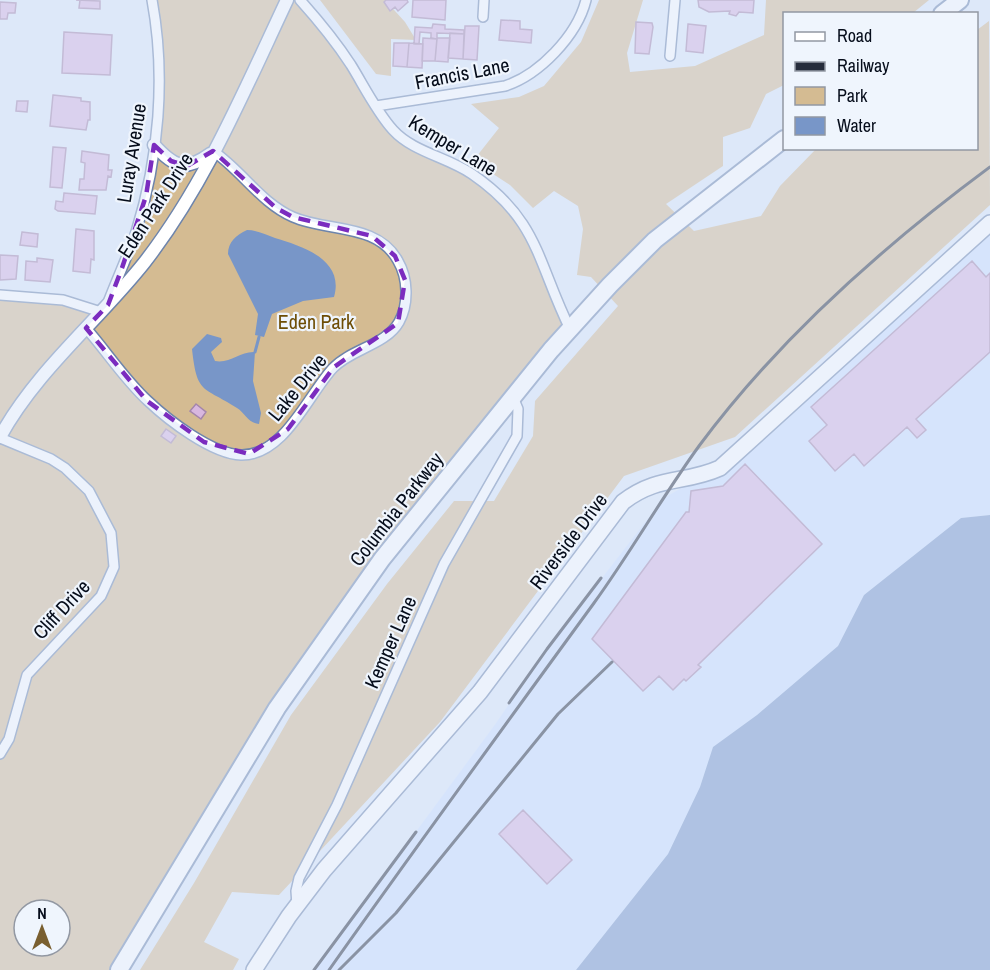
<svg xmlns="http://www.w3.org/2000/svg" width="990" height="970" font-family="'Archivo Narrow',sans-serif">
<style>
.built{fill:#cfe1ff}
.green{fill:#d4bb92;fill-rule:evenodd}
.water{fill:#7896c8}
.lines{fill:none;stroke-linecap:round;stroke-linejoin:round}
.stream{stroke:#7896c8;stroke-width:3}
.building{fill:#d8b7df;stroke:#a485ab;stroke-width:1.5}
.minor-casing{stroke:#6e85ac;stroke-width:12}
.tertiary-casing{stroke:#6e85ac;stroke-width:15}
.primary-casing{stroke:#6e85ac;stroke-width:18}
.trunk-casing{stroke:#6e85ac;stroke-width:20}
.minor{stroke:#fff;stroke-width:9}
.tertiary{stroke:#fff;stroke-width:12}
.primary{stroke:#fff;stroke-width:15}
.trunk{stroke:#fff;stroke-width:16}
.rail{stroke:#262d3c;stroke-width:3}
.marked{fill:none;stroke:#7b2cbf;stroke-width:4.5;stroke-dasharray:12 8;stroke-linejoin:round}
.labels{text-anchor:middle;dominant-baseline:central;stroke-width:4.5;stroke-linejoin:round;paint-order:stroke}
.street-label{font-size:20px;fill:#060d1b;stroke:#eff5fd}
.park-label{font-size:20px;fill:#6d4d05;stroke:#eff5fd}
</style>
<rect width="100%" height="100%" fill="#dde8f9"/>
<path class="built" d="M990 223V515L961 518 864 595 838 646 757 715 713 747 700 787 668 854 576 970H314L494 726 547 649 664 498 704 475Z"/>
<path class="green" d="M152 0H300L391 128 470 173 519 216 570 329 382 559 119 970H0V295L63 300 102 313 135 233 157 126ZM24 910H60V946H24Z
M320 0H385L405 22 416 40 391 39V76L376 74Z
M599 0H643L627 53 630 72 695 66 764 35 766 0H929L913 13 784 14V85L766 94 750 128 723 137V166L666 204 694 231 761 216 780 186 816 149 976 148 977 30 989 21 990 205 735 437 624 476 440 722 279 895 232 892 204 942 239 959 233 970H140L194 883 291 715 387 584 454 501H494L533 436 535 401 618 306 591 277 577 275 583 229 578 206 554 191 533 208 510 185 473 161 499 128 471 104 519 97 544 86 581 42Z"/>
<path class="water" d="M247 230C257 230 266 235 275 238 301 246 345 259 334 297L303 301 272 314 264 337 255 335 258 314 228 254C228 242 236 235 247 230Z
M207 334 221 338 222 342 211 352 215 361C230 364 240 351 255 352L253 381 261 413 259 424C248 423 245 413 237 408 203 386 197 395 192 349Z
M990 515V970H576L668 854 700 787 713 747 757 715 838 646 864 595 961 518Z"/>
<g class="lines">
<path class="stream" d="M255 352 259 337"/>
</g>
<path class="building" d="M76 0 100 1V9L79 8 80 0Z
M386 0H407L408 2 398 11 395 7 390 11 384 2Z
M413 0H446L445 20 412 17Z
M698 0H754L753 13 739 12 736 16 729 14 730 11 709 12 699 7Z
M0 2 16 3 15 13H8L7 19H0Z
M501 20 520 21V29L532 30 531 43 499 40Z
M636 22 652 23 653 27 649 54 635 53Z
M433 24 445 25V29L464 30V34L437 33V39L431 38V33L420 32 419 44H414L415 27 432 28Z
M688 24 706 26 703 53 686 51Z
M465 26H479L477 60 463 59Z
M64 32 112 35 110 75 62 73Z
M450 33 464 34 463 59 448 58Z
M423 38 437 39 435 61H422Z
M437 38H450L448 62 435 61Z
M394 43H409L407 67 393 66Z
M409 43 423 44 422 68 407 67Z
M53 95 81 98V101L90 102V120H88L86 130 50 126Z
M17 101H28L27 112 16 111Z
M53 147 66 148 62 188 50 187Z
M82 151 109 155 108 170H112L111 177 108 176 106 190H79L80 179H84L85 163 81 162Z
M64 193 97 196 95 214 58 211 55 209 56 201 63 202Z
M76 229 94 231V260L91 259 90 273 73 271Z
M22 232 38 234 37 247 20 245Z
M0 255 18 256 16 279 0 280Z
M37 258 53 260 50 282 25 280 26 261 37 262Z
M972 261 986 277 990 273V352L916 419 926 430 917 438 907 427 864 466 854 454 835 471 809 441 827 425 811 407Z
M196 404 206 412 201 419 190 411Z
M166 429 176 436 171 443 161 436Z
M745 464 822 544 698 665 701 667 686 681 684 679 673 690 659 676 643 691 592 639 686 512H689L691 491 723 486Z
M523 810 572 860 547 884 499 834Z"/>
<g class="lines">
<g class="minor-casing">
<path id="minor" d="M300 0C318 20 336 42 351 65 364 86 376 111 393 130 413 152 447 157 472 174 539 220 537 262 570 329
M483 17 484 0
M670 56 675 0
M376 106 505 86C539 75 577 36 586 0
M0 295 63 300 101 312
M109 300C118 277 128 255 136 232 159 158 166 76 152 0
M86 328C107 352 125 380 148 401 168 420 212 454 241 455 284 456 308 395 333 368 351 349 386 345 399 322 409 304 408 278 398 261 378 223 327 232 293 217 261 203 242 171 213 151
M0 438 51 459 65 468 89 491 111 533 114 567 101 596 27 675 9 739 0 754
M297 905 296 891 299 878 337 805 444 564 517 436 518 409 513 397"/>
</g>
<g class="tertiary-casing">
<path id="tertiary" d="M154 145C174 167 185 172 210 154
M0 437C36 371 97 322 144 263 205 185 245 89 287 0"/>
</g>
<g class="primary-casing">
<path id="primary" d="M254 970 289 916 324 870 480 692 623 502C658 475 685 484 720 468L990 223"/>
</g>
<g class="trunk-casing">
<path id="trunk" d="M942 14 960 0
M119 970 277 708 382 559 551 350 610 285 655 240 784 139"/>
</g>
<use href="#minor" class="minor"/>
<use href="#tertiary" class="tertiary"/>
<use href="#primary" class="primary"/>
<use href="#trunk" class="trunk"/>
<path class="rail" d="M509 703 547 649 601 578
M314 970 416 832
M329 970C416 847 505 725 594 603 631 552 662 497 699 446 779 338 882 247 990 167
M339 970 396 913 558 714 612 662"/>
</g>
<path d="M0 0H990V970H0ZM154 145 171 161 187 166 213 151 276 208 293 217 372 236 395 256 405 280 398 323 334 367 288 429 249 454 204 442 147 401 86 328 108 305 122 268 146 196Z" fill="#dde8f9" fill-opacity=".55" fill-rule="evenodd"/>
<path class="marked" d="M154 145 171 161 187 166 213 151 276 208 293 217 372 236 395 256 405 280 398 323 334 367 288 429 249 454 204 442 147 401 86 328 108 305 122 268 146 196Z"/>
<g class="labels">
<g class="street-label">
<text transform="translate(462 73) rotate(-11)">Francis Lane</text>
<text transform="translate(453 145) rotate(31)">Kemper Lane</text>
<text transform="translate(131 153) rotate(-81)">Luray Avenue</text>
<text transform="translate(155 205) rotate(-57)">Eden Park Drive</text>
<text transform="translate(297 387) rotate(-51)">Lake Drive</text>
<text transform="translate(396 509) rotate(-52)">Columbia Parkway</text>
<text transform="translate(568 541) rotate(-53)">Riverside Drive</text>
<text transform="translate(61 609) rotate(-47)">Cliff Drive</text>
<text transform="translate(390 642) rotate(-66)">Kemper Lane</text>
</g>
<g class="park-label">
<text x="316" y="321">Eden Park</text>
</g>
</g>
<rect x="783" y="12" width="195" height="138" fill="#eff5fd" stroke="#9298a3" stroke-width="1.5"/>
<rect x="795" y="32" width="30" height="9" fill="#ffffff" stroke="#9298a3" stroke-width="1.5"/>
<text x="837" y="42" font-size="18" fill="#060d1b">Road</text>
<rect x="795" y="62" width="30" height="9" fill="#262d3c" stroke="#9298a3" stroke-width="1.5"/>
<text x="837" y="72" font-size="18" fill="#060d1b">Railway</text>
<rect x="795" y="87" width="30" height="18" fill="#d4bb92" stroke="#9298a3" stroke-width="1.5"/>
<text x="837" y="102" font-size="18" fill="#060d1b">Park</text>
<rect x="795" y="117" width="30" height="18" fill="#7896c8" stroke="#9298a3" stroke-width="1.5"/>
<text x="837" y="132" font-size="18" fill="#060d1b">Water</text>
<g transform="translate(42 928)"><circle r="28" fill="#eff5fd" stroke="#9298a3" stroke-width="1.5"/>
<path d="M0-4.5L10 22L0 15L-10 22Z" fill="#795f30"/>
<text y="-9" font-size="16" font-weight="bold" text-anchor="middle" fill="#060d1b">N</text>
</g>
</svg>
